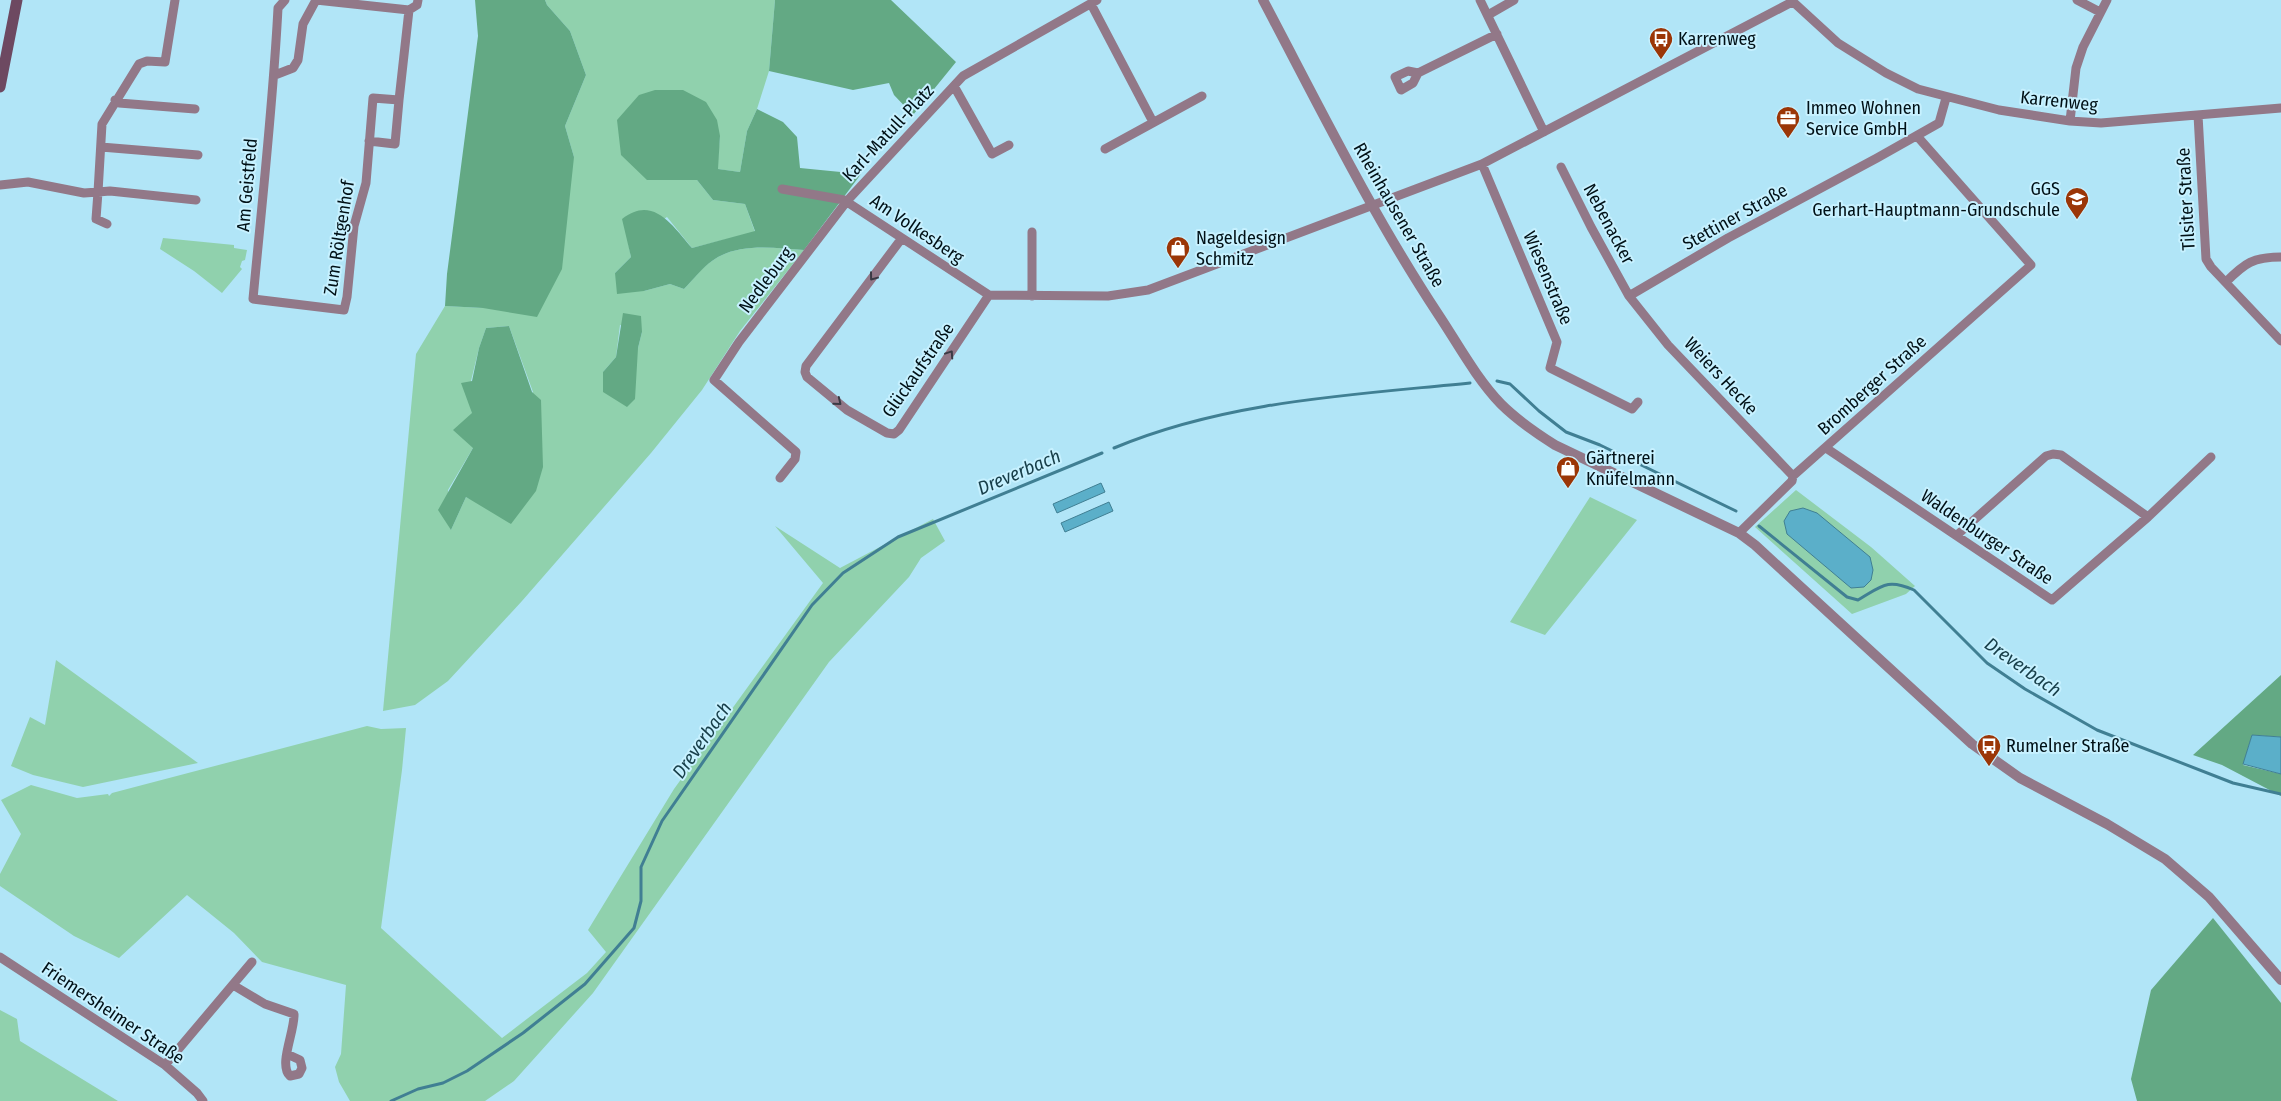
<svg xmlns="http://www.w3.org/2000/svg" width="2281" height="1101" font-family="'Fira Sans Condensed',sans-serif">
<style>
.green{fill:#90d1ad;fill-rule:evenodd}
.forest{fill:#63a984}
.water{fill:#5bafc9;stroke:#407f93}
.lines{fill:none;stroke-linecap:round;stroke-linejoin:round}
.stream{stroke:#407f93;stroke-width:3}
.minor{stroke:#927888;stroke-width:9}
.tertiary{stroke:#927888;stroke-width:10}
.secondary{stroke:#6d4961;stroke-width:11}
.oneway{stroke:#3a3a44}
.labels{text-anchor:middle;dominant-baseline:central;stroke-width:4;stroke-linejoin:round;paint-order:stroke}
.poi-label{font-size:18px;fill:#001016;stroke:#c7f1ff;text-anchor:start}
.street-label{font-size:18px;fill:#001016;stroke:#c7f1ff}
.water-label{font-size:19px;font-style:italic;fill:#173e49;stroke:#c7f1ff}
</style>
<rect width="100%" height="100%" fill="#b1e5f7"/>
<path class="green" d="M545 0H775L769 71 757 109 747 131 740 172 717 169 720 136 647 180H697L713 200 745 204 755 232 692 248 667 217 628 242 631 257 615 273 644 291 670 284 684 289C693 280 702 267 712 261 738 242 774 248 804 250L740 331 702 390 651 453 522 601 448 681 415 705 383 711 416 354 445 306 483 308 574 157 565 126 586 75 570 31 547 5ZM620 325 642 332 638 348 603 372 616 357ZM509 326 533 392 481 504 466 497 451 530 448 490 473 448 471 381 479 348 486 328Z
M163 238 234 245V248L247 250 245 260 242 261 240 267 242 269 222 293 194 271 160 249Z
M1796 490 1871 547 1915 586 1906 594 1852 614 1755 527Z
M1590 497 1637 520 1545 635 1510 622Z
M933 519 945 541 921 558 909 577 829 662 593 993 514 1081 485 1101H350L339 1082 335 1067 341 1054 346 985 262 962 234 933 187 895 119 958 74 936 0 886V874L21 834 1 800 31 785 77 798 108 794 109 796 112 793 367 726 381 729 406 728 402 770 381 928 502 1038 587 973 606 952 588 930 674 789 823 583 775 526 840 568Z
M56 660 198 763 83 787 33 775 11 766 30 717 45 725Z
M0 1010 17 1019 20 1041 118 1101H0Z"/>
<path class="forest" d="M475 0H545L547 5 570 31 586 75 565 126 574 157 562 269 537 317 483 308 445 306 447 274 478 36Z
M775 0H891L956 62 913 115 894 95 889 83 853 90 769 71Z
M655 90H683L706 102 717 120 720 136 718 169 740 172 747 131 757 109 783 122 797 137 800 168 861 174 804 250C774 248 738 242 712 261 702 268 693 280 684 289L670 284 644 291 617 294 615 273 631 257 622 219C653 194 673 226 692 248L755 231 745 204 713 200 697 180H647L621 155 617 120 639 95Z
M623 313 641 316 642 332 638 348 635 399 627 407 603 392V372L616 357Z
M509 326 532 392 541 400 543 467 536 491 511 524 466 497 451 530 438 510 473 448 453 430 472 413 461 383 472 381 479 348 486 328Z
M2281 675V737L2252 735 2243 765 2281 774V796L2222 765 2193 755Z
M2213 918 2281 1003V1101H2137L2131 1079 2151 990Z"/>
<path class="water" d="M1101 483 1105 492 1057 513 1053 504Z
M1109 502 1113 511 1065 532 1061 523Z
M1803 508 1817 513 1870 557 1873 570 1871 580 1864 587 1851 588 1787 534 1784 521 1790 511Z
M2252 735 2281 737V774L2243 764Z"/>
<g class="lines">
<path class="stream" d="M1497 381 1510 384 1539 411 1566 432 1600 445 1736 511
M1114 448C1226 401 1351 395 1470 383
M1759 526 1847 597 1858 600C1882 586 1887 578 1914 590L1987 663 2025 689 2097 730 2233 783 2281 794
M391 1101 418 1089 443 1083 467 1071 523 1033 585 984 634 928 641 901V867L662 821 812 605 843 573 898 537 1102 453"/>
<path class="minor" d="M285 0 278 8C273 105 262 202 253 299L344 310 347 297 354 226 366 183 373 98 399 100 409 10 417 5 418 0
M1480 0 1544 132
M1791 0 1838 43 1886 73 1918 89 1999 110 2070 121 2101 123 2281 108
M2077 0 2100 12
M1091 4 1153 122
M1488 15 1514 0
M1418 73 1413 83 1401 90 1395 77 1408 71 1418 73 1497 34
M275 75 293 68 298 60 303 24 316 0 409 10
M954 86 992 154 1009 145
M115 100 119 103 195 109
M2198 115 2206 259 2211 267 2281 341
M2070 121 2076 68 2083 47 2107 0
M369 141 395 144 399 100
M101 147 198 155
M1105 149 1202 96
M1482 164 1557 342 1550 368 1632 409 1638 402
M1561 167 1591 227 1629 296 1668 345 1793 476
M0 185 28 182 84 193 98 192 102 124 139 64 147 61 165 62 175 0
M782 189 844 200 989 295 1108 296 1148 290 1482 164 1792 2
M107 224 96 219 98 192 110 191 196 200
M902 238 806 366 805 372 807 377 847 410 887 433 894 434 899 430 989 295
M2226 282C2245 263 2253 257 2281 257
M1032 296V232
M1629 296 1728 238 1877 158 1939 123 1946 98
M1826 448 2052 600 2148 517 2211 457
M780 478 795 459 796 452 714 380 739 342 847 201 963 76 1097 0
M1739 533 1792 481 1793 476 2031 265 1917 136
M1957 535 2046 456 2053 454 2061 455 2148 517
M0 957 165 1065 197 1093 203 1101
M233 985 265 1004 294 1014C295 1031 278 1065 290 1076L299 1074 302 1068 300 1060 287 1054
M165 1065 252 962"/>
<path class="tertiary" d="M1263 0C1319 106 1372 214 1438 314 1458 344 1476 378 1501 404 1517 420 1536 433 1555 445L1739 533 1755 545 1972 744 2020 778 2107 824 2165 859 2209 897 2281 980"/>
<path class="secondary" d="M0 87 17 0"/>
</g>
<defs><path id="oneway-chevron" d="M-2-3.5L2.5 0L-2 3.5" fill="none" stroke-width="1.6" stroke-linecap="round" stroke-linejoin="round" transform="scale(1.25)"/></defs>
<g class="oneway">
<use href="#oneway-chevron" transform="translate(873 277) rotate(127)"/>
<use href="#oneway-chevron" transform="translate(950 354) rotate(-56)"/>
<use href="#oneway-chevron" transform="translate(838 402) rotate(39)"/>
</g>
<defs>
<g id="bus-pin" transform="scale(1.25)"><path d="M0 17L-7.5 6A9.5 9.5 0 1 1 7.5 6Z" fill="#9b3607" stroke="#c7f1ff"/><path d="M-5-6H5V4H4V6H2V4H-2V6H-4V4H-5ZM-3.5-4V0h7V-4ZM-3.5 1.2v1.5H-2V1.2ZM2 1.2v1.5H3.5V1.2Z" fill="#fff"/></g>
<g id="office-pin" transform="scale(1.25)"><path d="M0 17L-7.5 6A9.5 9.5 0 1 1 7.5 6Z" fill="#9b3607" stroke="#c7f1ff"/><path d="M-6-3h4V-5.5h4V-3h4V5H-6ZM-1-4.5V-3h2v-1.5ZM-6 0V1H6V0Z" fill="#fff"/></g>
<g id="school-pin" transform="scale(1.25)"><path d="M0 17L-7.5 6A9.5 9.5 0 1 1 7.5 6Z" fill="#9b3607" stroke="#c7f1ff"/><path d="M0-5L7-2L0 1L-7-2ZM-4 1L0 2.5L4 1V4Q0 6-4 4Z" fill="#fff"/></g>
<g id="shop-pin" transform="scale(1.25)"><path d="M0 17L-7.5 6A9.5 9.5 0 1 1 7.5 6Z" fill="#9b3607" stroke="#c7f1ff"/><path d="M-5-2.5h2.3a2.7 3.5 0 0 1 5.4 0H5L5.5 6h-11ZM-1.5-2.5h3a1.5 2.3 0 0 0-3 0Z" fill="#fff"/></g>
</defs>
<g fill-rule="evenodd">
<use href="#bus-pin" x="1661" y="39"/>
<use href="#office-pin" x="1788" y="118"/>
<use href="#school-pin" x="2077" y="199"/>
<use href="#shop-pin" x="1178" y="248"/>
<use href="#shop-pin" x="1568" y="468"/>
<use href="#bus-pin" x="1989" y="746"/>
</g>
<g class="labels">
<g class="poi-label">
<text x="1678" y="39">Karrenweg</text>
<text x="1806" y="108">Immeo Wohnen<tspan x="1806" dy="21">Service GmbH</tspan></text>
<text x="2060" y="189" text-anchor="end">GGS<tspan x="2060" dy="21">Gerhart-Hauptmann-Grundschule</tspan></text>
<text x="1196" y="238">Nageldesign<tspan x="1196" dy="21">Schmitz</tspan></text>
<text x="1586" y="458">Gärtnerei<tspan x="1586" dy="21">Knüfelmann</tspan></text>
<text x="2006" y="746">Rumelner Straße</text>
</g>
<g class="street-label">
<text transform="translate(2059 101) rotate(6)">Karrenweg</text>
<text transform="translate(888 133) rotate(-47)">Karl-Matull-Platz</text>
<text transform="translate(247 185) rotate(-85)">Am Geistfeld</text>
<text transform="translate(2186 199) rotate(-93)">Tilsiter Straße</text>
<text transform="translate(1399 215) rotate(60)">Rheinhausener Straße</text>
<text transform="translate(1735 217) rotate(-29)">Stettiner Straße</text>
<text transform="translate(1609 224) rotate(62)">Nebenacker</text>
<text transform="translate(917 229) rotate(34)">Am Volkesberg</text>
<text transform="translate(339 238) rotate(-81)">Zum Röltgenhof</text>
<text transform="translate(1548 278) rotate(67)">Wiesenstraße</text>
<text transform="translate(766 280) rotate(-53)">Nedleburg</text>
<text transform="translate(918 370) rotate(-55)">Glückaufstraße</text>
<text transform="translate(1721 376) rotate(47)">Weiers Hecke</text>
<text transform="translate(1872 385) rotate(-42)">Bromberger Straße</text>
<text transform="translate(1987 537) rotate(34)">Waldenburger Straße</text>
<text transform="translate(113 1013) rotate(34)">Friemersheimer Straße</text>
</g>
<g class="water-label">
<text transform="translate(1019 472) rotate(-23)">Dreverbach</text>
<text transform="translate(2023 667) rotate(35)">Dreverbach</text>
<text transform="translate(702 740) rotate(-55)">Dreverbach</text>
</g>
</g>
</svg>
